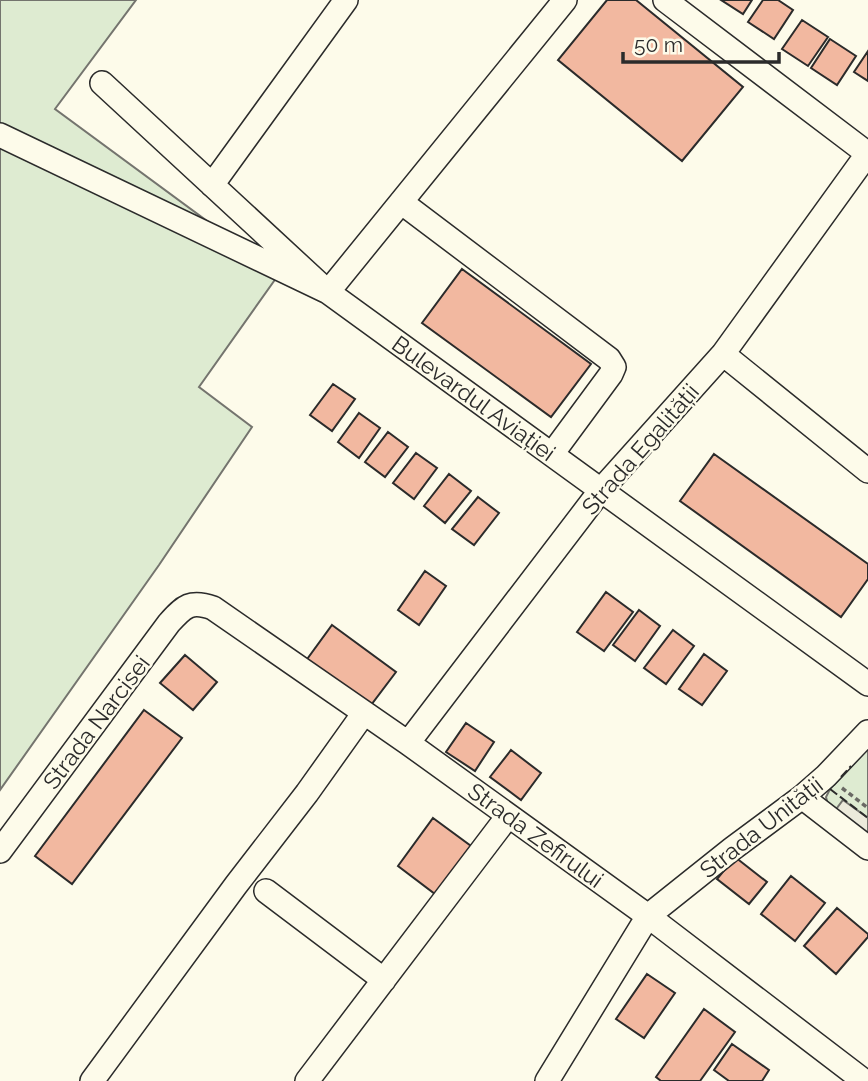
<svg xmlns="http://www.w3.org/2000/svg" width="868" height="1081" font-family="Raleway,sans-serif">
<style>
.green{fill:#deebd1;stroke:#74746e;stroke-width:2}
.parking{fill:#eceadb;stroke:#74746e;stroke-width:2}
.building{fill:#f2b8a0;stroke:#2b2b2b;stroke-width:2}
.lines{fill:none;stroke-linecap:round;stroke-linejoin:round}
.minor-casing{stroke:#2b2b2b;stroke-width:26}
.path{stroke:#6a6964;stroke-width:3.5;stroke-dasharray:5 3.5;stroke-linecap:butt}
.minor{stroke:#fdfbea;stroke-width:23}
.fence{stroke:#2b2b2b;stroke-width:2;stroke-dasharray:9 3.5;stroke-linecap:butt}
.labels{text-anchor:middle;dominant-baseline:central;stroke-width:5;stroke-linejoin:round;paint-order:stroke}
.street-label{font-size:23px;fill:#2b2b2b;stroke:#fdfbea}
</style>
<rect width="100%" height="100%" fill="#fdfbea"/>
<path class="green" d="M0 0H136L55 109 279 274 199 387 252 427 159 565 0 790Z
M868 748V838L828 805 826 797 830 789Z"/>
<path class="parking" d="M843 800 868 818V838L834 812Z"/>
<path class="building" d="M607 0H636L743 87 682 161 558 60Z
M721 0H752L743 14Z
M763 0H778L793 10 774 39 748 22Z
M802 20 828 37 808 66 782 49Z
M830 39 856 56 837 85 811 68Z
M868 51V81L854 72Z
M462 269 591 364 551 417 422 323Z
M333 384 355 399 332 431 310 415Z
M359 413 380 428 359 458 338 442Z
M388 432 408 447 385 477 365 462Z
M416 453 437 468 414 499 393 483Z
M714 454 868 564V579L841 617 680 501Z
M449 474 471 491 445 523 424 506Z
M478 497 499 513 474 545 452 529Z
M425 571 446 586 419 625 398 610Z
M606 592 633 612 604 651 577 632Z
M639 610 660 626 635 661 613 645Z
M332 625 396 672 368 709 305 662Z
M673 630 694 646 666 684 644 668Z
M704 654 727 671 702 705 679 689Z
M185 655 217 682 193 710 160 683Z
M144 710 182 738 72 884 35 856Z
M466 723 494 742 475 771 446 752Z
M511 750 541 773 521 800 490 777Z
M433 818 471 846 435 894 398 866Z
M735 857 767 882 749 904 717 879Z
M791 876 825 903 795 941 761 914Z
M837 908 868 934V937L836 974 804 946Z
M647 974 675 993 644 1038 616 1019Z
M704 1009 735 1032 700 1081H661L656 1077Z
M732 1044 769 1070 762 1081H729L714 1070Z"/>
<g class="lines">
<g class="minor-casing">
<path id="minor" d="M665 0 868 154
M102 83 328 292 868 684
M0 135 328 292 565 0
M212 185 346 0
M401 202 609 359 614 367 611 374 552 454
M723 354 868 471
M408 743 601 490 723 354 868 153
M802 797 868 848
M0 851 169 623C184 606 191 600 213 608L408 743 648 916 864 1081
M266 891 384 980
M92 1081 236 885 307 793 364 713
M307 1081 508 816
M547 1081 648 916 732 849 802 797 826 776 868 732"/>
</g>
<path class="path" d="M842 788 868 808"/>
<use href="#minor" class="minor"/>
<path class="fence" d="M841 777 851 766
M830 789 868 818"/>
</g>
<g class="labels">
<g class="street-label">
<text transform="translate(474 398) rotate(36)">Bulevardul Aviației</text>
<text transform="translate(640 449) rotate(-49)">Strada Egalității</text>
<text transform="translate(96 722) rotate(-53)">Strada Narcisei</text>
<text transform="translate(761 827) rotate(-38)">Strada Unității</text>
<text transform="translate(536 835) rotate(36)">Strada Zefirului</text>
</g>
</g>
<path d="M623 52v10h156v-10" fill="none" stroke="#2b2b2b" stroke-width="3.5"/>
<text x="634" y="52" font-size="21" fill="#2b2b2b" stroke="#fdfbea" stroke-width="5" paint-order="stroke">50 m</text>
</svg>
